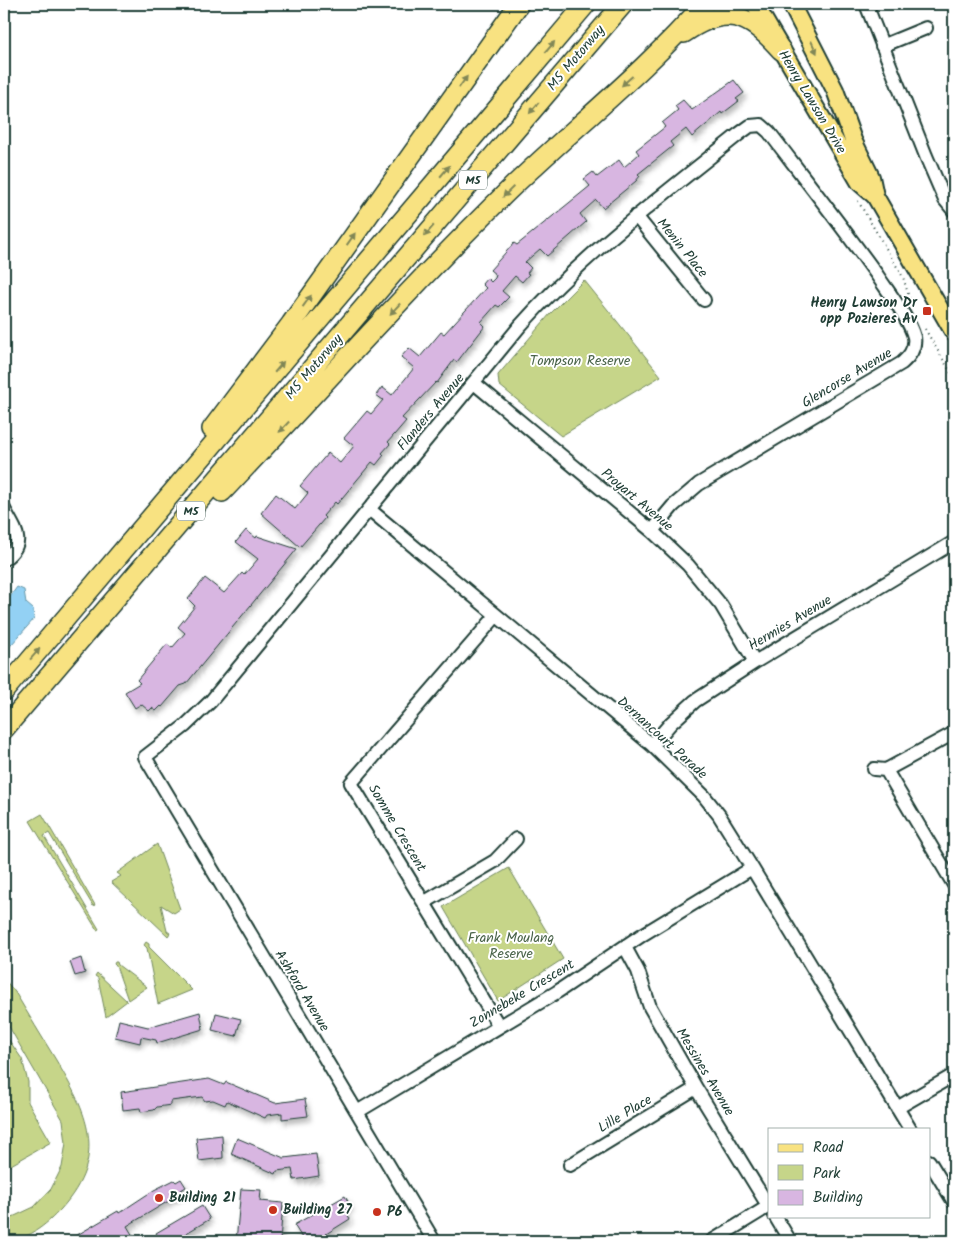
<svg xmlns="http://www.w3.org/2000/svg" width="958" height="1245" font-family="Kalam,sans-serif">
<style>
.green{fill:#c6d589;stroke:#72895e}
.water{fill:#93d1f4;stroke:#6596a7}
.building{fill:#d8b6e1;stroke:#1f3d34;filter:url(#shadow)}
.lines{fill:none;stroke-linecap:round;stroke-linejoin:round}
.minor-casing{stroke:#1f3d34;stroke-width:16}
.major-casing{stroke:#1f3d34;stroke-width:20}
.highway-casing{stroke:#1f3d34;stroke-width:22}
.path{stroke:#1f3d34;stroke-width:2;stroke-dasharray:1 4;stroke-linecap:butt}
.minor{stroke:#fff;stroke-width:12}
.major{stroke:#f8e281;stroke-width:16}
.highway{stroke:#f8e281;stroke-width:19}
.oneway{fill:#818757}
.poi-dot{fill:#c8321e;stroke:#fff;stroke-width:2}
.labels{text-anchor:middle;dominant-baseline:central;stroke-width:4;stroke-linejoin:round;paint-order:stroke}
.shield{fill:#fff;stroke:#627771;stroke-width:1}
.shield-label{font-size:12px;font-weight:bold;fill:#1f3d34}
.street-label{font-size:14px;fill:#1f3d34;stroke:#fff}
.poi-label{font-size:14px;font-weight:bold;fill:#1f3d34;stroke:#fff;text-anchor:start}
.park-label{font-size:14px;fill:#496349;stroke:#fff}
</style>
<defs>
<filter id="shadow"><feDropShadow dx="2.5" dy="4.5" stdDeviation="2.5" flood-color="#0004"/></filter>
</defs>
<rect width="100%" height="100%" fill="#fff"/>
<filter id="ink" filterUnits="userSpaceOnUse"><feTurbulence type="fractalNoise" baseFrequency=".02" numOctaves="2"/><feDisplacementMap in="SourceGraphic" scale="10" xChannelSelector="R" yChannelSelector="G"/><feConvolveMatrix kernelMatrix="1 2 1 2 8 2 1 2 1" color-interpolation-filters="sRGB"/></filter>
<g filter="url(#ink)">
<path class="green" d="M584 280 661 376 561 436 499 385 498 375 550 314Z
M42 814 95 905 93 906 49 833 44 836 99 929 97 930 30 821Z
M157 844 180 909 174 913 161 905 167 931 170 933 168 936 111 882 121 876 117 873Z
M509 868 563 959 498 1001 443 907Z
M146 942 149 944V947L192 990 158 1004 147 948 144 945Z
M115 962H117L118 965 147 987 128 1000 116 966 114 964Z
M97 973 127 1001 106 1017 98 978 95 976Z
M4 979 15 992C28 1014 42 1037 56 1060 87 1113 109 1155 61 1209 46 1225 27 1241 4 1241V1221L34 1207 51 1189 62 1167 66 1143 63 1120 4 1018Z
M4 1033 22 1059 28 1082V1102L51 1142 4 1169Z"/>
<path class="water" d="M17 587 24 590 26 603 33 609 34 619 4 653V605Z"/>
<path class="building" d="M734 80 744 93 736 99 739 101 722 114 721 112 692 137 686 129 670 142 673 146 638 174 640 176 636 181 603 208 596 200 580 214 586 222 547 256 540 249 525 262 531 268 527 273 529 274 522 282 515 276 502 291 509 297 499 307 496 305 481 322 485 326 457 362 454 360 437 383 436 382 402 418 406 421 388 442 390 444 382 453 384 455 376 465 372 462 337 504 335 502 323 516 325 518 300 547 261 513 276 494 295 509 308 493 300 486 328 453 340 463 354 446 344 438 367 411 371 414 383 400 376 395 382 387 392 395 414 368 401 357 409 348 420 357 441 332 444 334 486 288 482 284 487 278 491 282 495 278 496 275 490 270 514 243 517 245 590 186 584 179 593 172 597 177 619 160 624 167 639 154 636 150 665 127 662 123 678 110 675 106 683 100 692 110Z
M246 530 256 538 257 536 297 549 186 684 180 686 162 707 161 706 156 711 152 708 149 711 141 704 135 708 125 692 140 683 137 680 167 644 172 648 185 633 178 627 195 606 188 599 205 578 224 593 242 573 244 575 258 559 236 542Z
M81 958 85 973 75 976 70 962Z
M200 1012 203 1029 157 1043 156 1040 141 1037 140 1043 115 1037 119 1020 148 1027Z
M216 1013 241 1019 236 1036 212 1030Z
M209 1079 224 1085 226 1082 275 1103 305 1099 308 1116 282 1119V1113L267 1115 265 1118 227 1101 225 1105 213 1100 205 1101 202 1097 171 1101V1105L157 1107 154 1110 141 1112 140 1108 123 1110 121 1092Z
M222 1135 223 1158 199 1161 196 1138Z
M237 1138 284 1158 316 1154 319 1176 294 1180 292 1169 277 1171 276 1174 231 1154Z
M181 1179 186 1187 181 1190 182 1193 127 1226 136 1241H67L118 1211 119 1213 154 1190 174 1180 176 1182Z
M241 1189 261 1190 260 1201 283 1203 280 1241H236Z
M345 1196 351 1207 345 1210 350 1219 326 1234 331 1241H304L294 1225Z
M202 1206 210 1219 173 1241H160L156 1233Z"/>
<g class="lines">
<g class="minor-casing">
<path id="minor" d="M866 4 926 156 945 200 954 211
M882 46 926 28
M636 216 704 300
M474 383 652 531 688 565 721 605 755 662
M4 509C14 529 28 542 4 559
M369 509 652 745 704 796 719 815 752 868 910 1129
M495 617 351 783 499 1026
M652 745 671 723 695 701 755 662 954 542
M874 769 886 770 954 733
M886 770 954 885
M425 902 495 861 516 839
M625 947 638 971 650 1007 696 1088 769 1207
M897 1108 954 1075
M357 1112 557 992 642 935 752 868
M929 1161 954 1202
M570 1165 696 1088
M775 1216 790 1241
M434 1241 145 757 185 726 211 701 520 326C585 253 663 195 739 134L750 126 761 125 769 132C805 179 842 226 877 275 888 292 909 318 914 337 916 348 910 356 902 363L699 484 673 506 652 531
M712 1241 769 1206"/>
</g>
<g class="major-casing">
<path id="major" d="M755 4 860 183 875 196
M791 4 835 90 853 140 871 177 875 196 954 333"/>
</g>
<g class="highway-casing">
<path id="highway" d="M684 33C727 3 750 15 781 50
M212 429 291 324 519 4
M222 492C317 392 409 288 508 191 573 128 645 72 704 4
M4 691 586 4
M4 729 623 4"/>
</g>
<path class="path" d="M858 201 903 277 910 300
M925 329 954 378"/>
<use href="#minor" class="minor"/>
<use href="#major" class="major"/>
<use href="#highway" class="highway"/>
</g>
<defs><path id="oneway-solid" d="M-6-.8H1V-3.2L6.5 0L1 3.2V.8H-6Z" transform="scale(1.25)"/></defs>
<g class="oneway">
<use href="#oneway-solid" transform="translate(550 47) rotate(-50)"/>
<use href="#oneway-solid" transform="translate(814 47) rotate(65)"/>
<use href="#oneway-solid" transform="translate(627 81) rotate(138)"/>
<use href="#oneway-solid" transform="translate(463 82) rotate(-54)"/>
<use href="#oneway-solid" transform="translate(534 108) rotate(130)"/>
<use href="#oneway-solid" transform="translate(445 171) rotate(-50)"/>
<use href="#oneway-solid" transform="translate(508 192) rotate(136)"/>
<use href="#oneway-solid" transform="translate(429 231) rotate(130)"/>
<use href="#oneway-solid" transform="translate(351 239) rotate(-55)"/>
<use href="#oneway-solid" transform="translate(307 301) rotate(-54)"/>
<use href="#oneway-solid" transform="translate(395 309) rotate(133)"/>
<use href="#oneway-solid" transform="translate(279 367) rotate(-50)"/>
<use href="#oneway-solid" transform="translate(284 427) rotate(133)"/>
<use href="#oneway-solid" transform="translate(35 654) rotate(-49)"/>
</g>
</g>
<g class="poi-dot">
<rect x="922" y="306" width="10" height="10" rx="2.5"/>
<circle cx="159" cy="1198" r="5"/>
<circle cx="273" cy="1210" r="5"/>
<circle cx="377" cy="1212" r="5"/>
</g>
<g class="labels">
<g class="shield">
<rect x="459" y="170.5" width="28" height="19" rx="4"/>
<rect x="177" y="501.5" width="28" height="19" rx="4"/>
</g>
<g class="shield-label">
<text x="473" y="180">M5</text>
<text x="191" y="511">M5</text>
</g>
<g class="street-label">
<text transform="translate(576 58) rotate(-50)">M5 Motorway</text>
<text transform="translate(812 102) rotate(59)">Henry Lawson Drive</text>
<text transform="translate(682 248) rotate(51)">Menin Place</text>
<text transform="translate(314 367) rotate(-50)">M5 Motorway</text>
<text transform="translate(847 378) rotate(-31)">Glencorse Avenue</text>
<text transform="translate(431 412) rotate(-50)">Flanders Avenue</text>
<text transform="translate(637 500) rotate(40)">Proyart Avenue</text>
<text transform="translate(790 623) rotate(-31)">Hermies Avenue</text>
<text transform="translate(662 738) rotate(42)">Dernancourt Parade</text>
<text transform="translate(397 828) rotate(59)">Somme Crescent</text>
<text transform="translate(302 991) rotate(59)">Ashford Avenue</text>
<text transform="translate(522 994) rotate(-31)">Zonnebeke Crescent</text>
<text transform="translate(705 1072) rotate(59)">Messines Avenue</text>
<text transform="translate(625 1114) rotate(-31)">Lille Place</text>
</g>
<g class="poi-label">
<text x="917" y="303" text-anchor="end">Henry Lawson Dr<tspan x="917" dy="16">opp Pozieres Av</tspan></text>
<text x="169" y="1198">Building 21</text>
<text x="283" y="1210">Building 27</text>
<text x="387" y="1212">P6</text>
</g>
<g class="park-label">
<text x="580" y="361">Tompson Reserve</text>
<text x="511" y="938">Frank Moulang<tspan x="511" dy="16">Reserve</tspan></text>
</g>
</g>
<rect width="958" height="1245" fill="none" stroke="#fff" stroke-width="20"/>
<rect x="10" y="10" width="938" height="1225" fill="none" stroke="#1f3d34" stroke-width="2" filter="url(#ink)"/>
<rect x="768" y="1128" width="162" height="90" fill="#ffffff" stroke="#a5b1ae"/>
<rect x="778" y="1144" width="25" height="8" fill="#f8e281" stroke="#a5b1ae"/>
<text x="813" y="1152" font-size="15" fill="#1f3d34">Road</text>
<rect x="778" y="1165" width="25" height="15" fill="#c6d589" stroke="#a5b1ae"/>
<text x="813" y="1178" font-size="15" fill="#1f3d34">Park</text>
<rect x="778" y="1190" width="25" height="15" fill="#d8b6e1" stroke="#a5b1ae"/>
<text x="813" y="1202" font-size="15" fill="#1f3d34">Building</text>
</svg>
